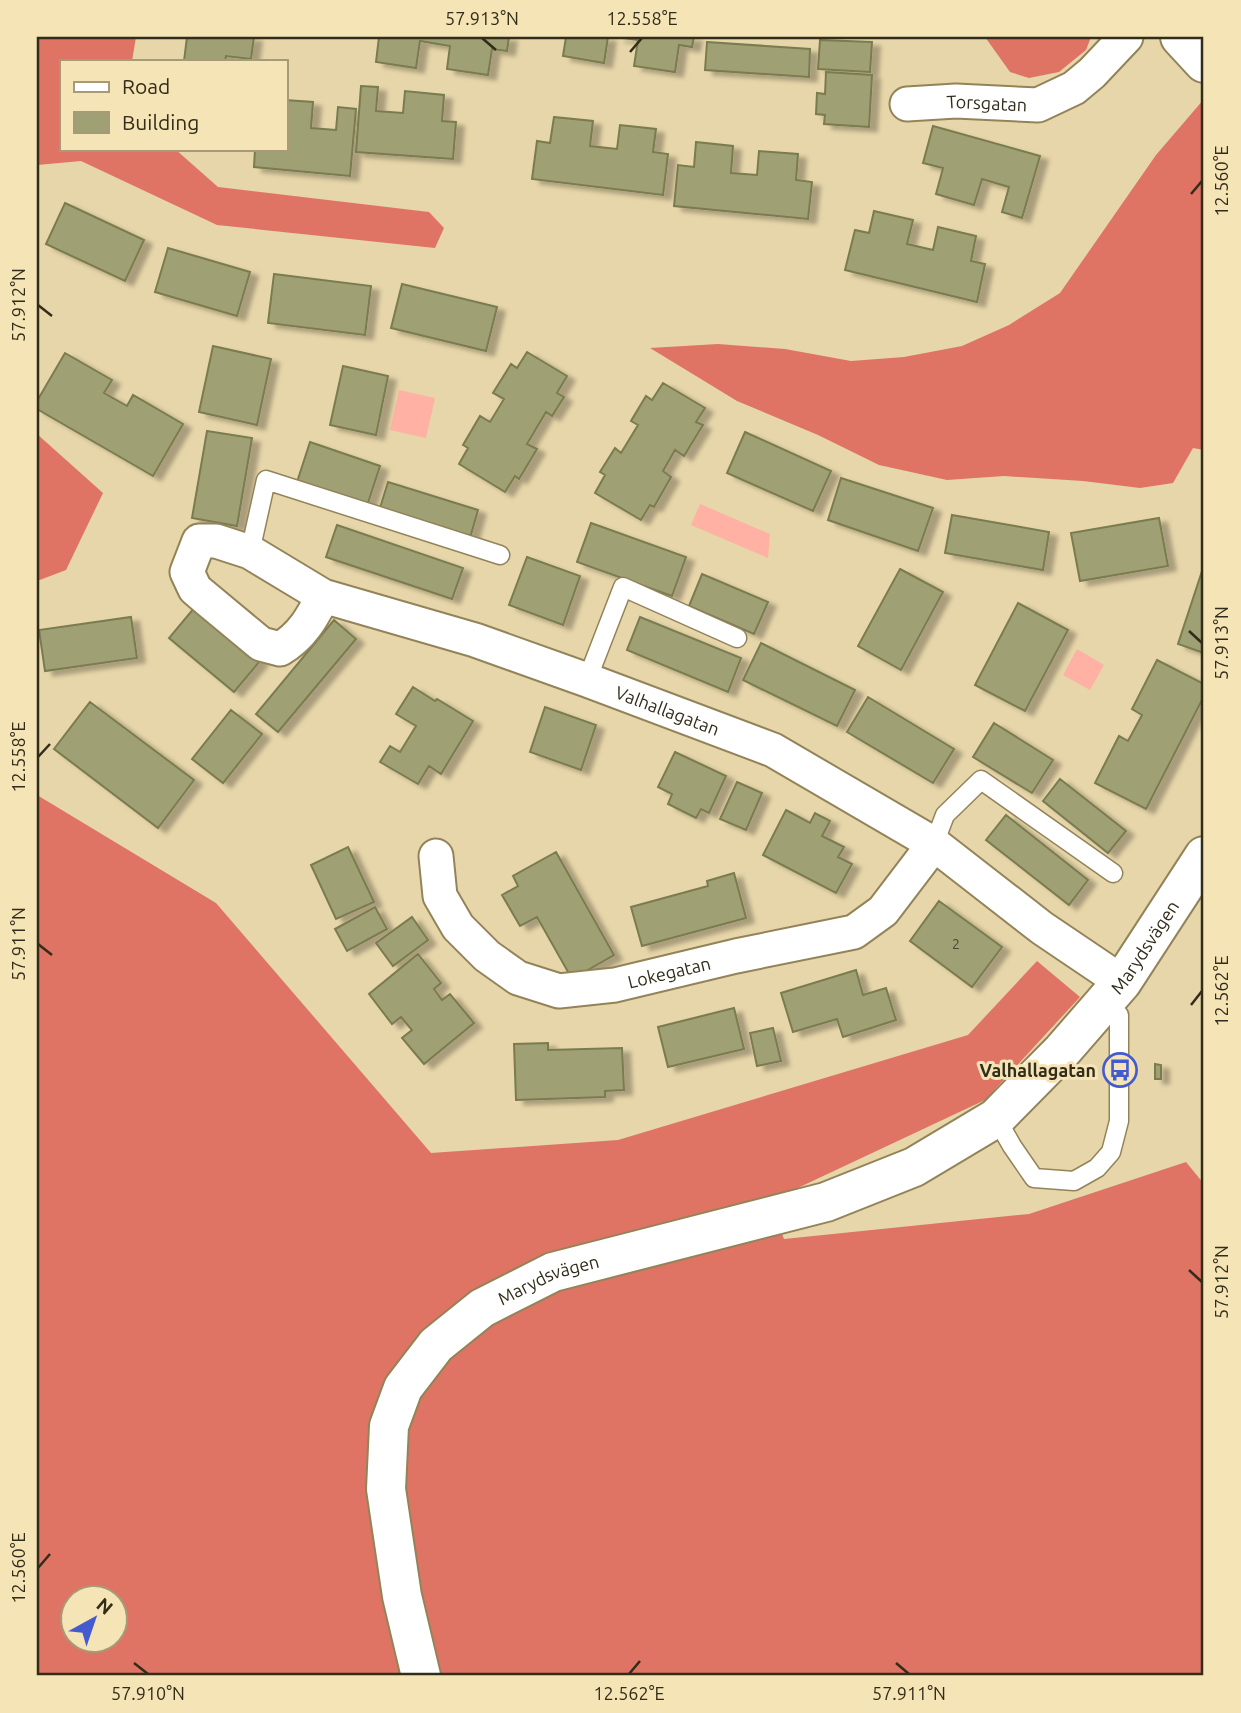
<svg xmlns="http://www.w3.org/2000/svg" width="1241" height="1713" font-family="Ubuntu,sans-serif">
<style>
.green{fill:#ffb1a4}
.forest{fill:#df7464;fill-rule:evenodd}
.building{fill:#9fa174;stroke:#7a7c50;stroke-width:2;filter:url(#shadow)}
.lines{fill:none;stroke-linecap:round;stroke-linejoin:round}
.service-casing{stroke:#938359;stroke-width:21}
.minor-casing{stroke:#938359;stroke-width:37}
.tertiary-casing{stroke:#938359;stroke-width:42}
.service{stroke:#fff;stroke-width:18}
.minor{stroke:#fff;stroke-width:33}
.tertiary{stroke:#fff;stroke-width:38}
.ticks{fill:none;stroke:#322c1a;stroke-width:2.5}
.labels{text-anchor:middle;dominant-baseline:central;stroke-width:6;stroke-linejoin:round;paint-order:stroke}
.number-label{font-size:14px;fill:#4d4930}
.street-label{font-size:18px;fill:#322c1a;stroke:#f5e4b6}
.poi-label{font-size:18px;font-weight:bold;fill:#322c1a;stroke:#f5e4b6;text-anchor:end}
.neatline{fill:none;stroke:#322c1a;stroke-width:2.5}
.ticks-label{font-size:18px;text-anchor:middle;fill:#322c1a}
</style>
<defs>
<filter id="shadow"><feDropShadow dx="8" dy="4.5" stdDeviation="2" flood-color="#0004"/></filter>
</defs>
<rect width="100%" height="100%" fill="#e7d6a9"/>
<path class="green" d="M399 390 435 398 426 438 390 430Z
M700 504 770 534 768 558 691 525Z
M1077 649 1104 665 1090 690 1063 675Z"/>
<path class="forest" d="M37 37H136L132 61H61V149H175L218 187 429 212 444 228 435 248 217 225 81 161 37 165Z
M985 37H1091L1086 50 1059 72 1029 78 1010 72Z
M1204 99V450L1193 448 1173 483 1140 488 1083 481 1004 476 947 480 879 465 818 435 737 401 650 348 718 344 785 349 851 361 904 357 962 346 1009 325 1060 293 1156 155Z
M37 434 103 493 66 570 37 581Z
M37 795 216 903 431 1153 618 1140 968 1035 1037 961 1080 997 985 1100 770 1201 784 1239 1029 1214 1186 1162 1204 1184V1676H37ZM74 1598H116V1640H74Z"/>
<path class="building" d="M187 37H254L251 59 226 56 225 61H184Z
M379 37H509L507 51 492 49 488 75 447 69 450 46 420 41 416 68 376 62Z
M566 37H608L604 63 563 56Z
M616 37H694L692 47 679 45 675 72 634 66 638 40Z
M820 40 872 42 870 72 818 69Z
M707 42 810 49 809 77 705 70Z
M826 72 872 75 869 127 824 124 825 115 816 114 817 93 825 94Z
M361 86 378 87 376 111 403 113 405 91 444 95 442 121 456 122 453 159 356 152Z
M285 100 313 102 311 128 336 130 338 107 356 109 350 176 254 167 255 149H285Z
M554 117 593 121 590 146 617 149 620 125 656 129 653 152 668 154 663 195 532 179 537 141 550 143Z
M933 126 1040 156 1022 218 1002 212 1009 187 982 179 974 205 936 194 943 168 923 163Z
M696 142 733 146 731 173 757 175 759 151 798 154 796 180 812 182 808 219 674 206 678 165 694 167Z
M65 203 144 240 125 281 46 244Z
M874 211 913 220 907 244 933 250 938 227 976 236 971 261 985 264 977 302 845 270 855 230 869 233Z
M168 248 250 272 237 316 155 292Z
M274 274 371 286 365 335 268 323Z
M402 284 497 307 486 351 391 328Z
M213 346 271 359 257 425 199 412Z
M527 352 567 376 557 393 564 397 552 416 546 412 527 444 537 449 519 479 515 476 505 492 459 464 468 448 463 445 480 416 490 422 504 399 493 393 511 364 517 368Z
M65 353 112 380 104 393 127 406 133 395 183 424 153 476 37 409V401Z
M343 366 388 376 376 435 330 425Z
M663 383 705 408 696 422 703 425 684 456 675 450 663 471 671 477 654 507 650 505 641 520 595 493 605 475 600 472 615 448 621 453 638 425 631 421 646 396 652 400Z
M207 431 252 438 237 526 192 518Z
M745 432 831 471 813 511 727 473Z
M310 442 380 466 366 509 296 485Z
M841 478 933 508 918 551 828 520Z
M388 482 478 510 470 538 379 511Z
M952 515 1049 532 1043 570 945 553Z
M1159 518 1168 566 1080 581 1071 533Z
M591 523 686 557 672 596 577 562Z
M337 525 463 568 452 599 326 557Z
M527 557 580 576 563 625 509 605Z
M1204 565V653L1178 644Z
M900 569 943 592 901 670 858 646Z
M702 574 768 602 754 634 689 606Z
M1018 603 1068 630 1025 711 975 685Z
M195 607 260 661 234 692 169 638Z
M131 617 137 658 45 671 39 630Z
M640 617 741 658 728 692 627 650Z
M334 620 356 639 278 732 256 714Z
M761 643 855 690 837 726 743 680Z
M1157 660 1204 684V696L1146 809 1095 783 1119 736 1128 741 1142 715 1132 709Z
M413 687 435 701 437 699 473 721 441 774 429 766 418 784 380 762 390 746 400 752 416 726 396 714Z
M868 697 954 749 933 783 847 732Z
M90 702 194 780 158 828 54 749Z
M545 707 596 725 581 770 530 752Z
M231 710 262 734 223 783 192 759Z
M994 723 1053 760 1032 793 973 757Z
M675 752 726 776 709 813 701 809 696 818 668 804 672 794 658 787Z
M1060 779 1126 831 1108 853 1043 801Z
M737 782 762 793 746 830 720 819Z
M786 810 810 823 815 813 830 821 822 836 844 847 838 857 852 864 836 893 763 855Z
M1006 815 1088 880 1069 905 986 840Z
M348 847 374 902 336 919 311 865Z
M556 852 614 955 572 979 537 917 520 926 502 895 518 886 513 876Z
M734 873 746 918 642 946 631 907 708 886 707 881Z
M939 901 1002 947 972 987 910 941Z
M375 907 387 929 347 951 335 929Z
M412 917 428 940 393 966 376 943Z
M418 954 441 983 434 989 442 1000 450 994 474 1023 424 1064 402 1038 412 1030 401 1017 392 1024 369 994Z
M856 970 863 995 886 988 896 1020 843 1037 837 1019 793 1032 781 993Z
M734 1008 744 1049 668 1067 658 1027Z
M773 1028 781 1061 757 1066 750 1033Z
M548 1043V1050L622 1048 624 1090 605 1091V1097L516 1100 514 1044Z
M1155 1064 1161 1065V1079H1155Z"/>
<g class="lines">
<g class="service-casing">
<path id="service" d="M250 552 266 480 500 555
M587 680 623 587 737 638
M934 844 945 815 981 780 1113 873
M996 1118 1012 1146 1034 1178 1074 1181 1097 1168 1111 1152 1119 1121V1015L1104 1001"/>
</g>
<g class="minor-casing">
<g id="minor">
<path id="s1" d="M907 104 956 101 1038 105 1074 88 1092 73 1126 37"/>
<path id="s2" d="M323 596C312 618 302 636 280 649L261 644 208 600 195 589 187 572 199 541H216L250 552 323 596 475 640 587 680 773 750 934 844 1042 928 1122 982"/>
<path id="s3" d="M436 856 440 896 458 927 487 956 518 978 559 991 615 985 736 956 854 932 883 911 934 844"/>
</g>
</g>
<g class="tertiary-casing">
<g id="tertiary">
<path d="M1180 37 1204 63"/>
<path id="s4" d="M421 1676 402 1596 386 1489 389 1426 403 1388 436 1345 482 1308 553 1272 826 1202 914 1167 996 1118 1062 1051 1122 982 1204 856"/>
</g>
</g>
<use href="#service" class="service"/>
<use href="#minor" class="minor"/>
<use href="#tertiary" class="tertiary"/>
</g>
<path class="ticks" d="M482 38 496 50M630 52 642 38M1191 194 1202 181M38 305 52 316M1189 631 1202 643M38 757 50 744M38 944 52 955M1191 1005 1202 991M1189 1270 1202 1282M38 1568 50 1554M134 1663 148 1674M896 1663 909 1674M629 1674 640 1661"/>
<defs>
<g id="bus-ring" transform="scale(1.75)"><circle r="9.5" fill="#f5e4b6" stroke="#435bcf" stroke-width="1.5"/><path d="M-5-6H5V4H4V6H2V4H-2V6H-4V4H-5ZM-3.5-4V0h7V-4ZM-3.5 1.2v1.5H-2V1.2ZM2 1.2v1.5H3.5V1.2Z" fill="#435bcf"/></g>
</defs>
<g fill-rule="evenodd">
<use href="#bus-ring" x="1120" y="1070"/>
</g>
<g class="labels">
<g class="number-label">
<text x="956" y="944">2</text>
</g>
<g class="street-label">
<text stroke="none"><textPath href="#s1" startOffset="80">Torsgatan</textPath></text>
<text stroke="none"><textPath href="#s2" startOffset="728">Valhallagatan</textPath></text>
<text stroke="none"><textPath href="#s4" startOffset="1186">Marydsvägen</textPath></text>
<text stroke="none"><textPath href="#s3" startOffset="310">Lokegatan</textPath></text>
<text stroke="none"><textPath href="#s4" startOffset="480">Marydsvägen</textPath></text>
</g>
<g class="poi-label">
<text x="1096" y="1070">Valhallagatan</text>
</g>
</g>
<rect width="1241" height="1713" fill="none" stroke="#f5e4b6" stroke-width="77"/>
<rect x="60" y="60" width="228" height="91" fill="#f5e4b6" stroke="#a79a78" stroke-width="2"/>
<rect x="74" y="82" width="35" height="10" fill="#ffffff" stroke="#a79a78" stroke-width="2"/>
<text x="122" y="94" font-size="21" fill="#322c1a">Road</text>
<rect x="74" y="112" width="35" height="21" fill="#9fa174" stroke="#a79a78" stroke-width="2"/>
<text x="122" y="130" font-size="21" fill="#322c1a">Building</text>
<g transform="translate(94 1619) rotate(40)"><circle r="33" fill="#f5e4b6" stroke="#a79a78" stroke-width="2"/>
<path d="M0-5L12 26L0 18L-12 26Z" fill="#435bcf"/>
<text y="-10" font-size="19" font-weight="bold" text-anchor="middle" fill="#322c1a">N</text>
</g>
<rect x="38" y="38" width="1164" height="1636" class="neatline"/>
<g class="ticks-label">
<text x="482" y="25">57.913°N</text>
<text x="642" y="25">12.558°E</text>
<text transform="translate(1222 181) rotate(-90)" y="6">12.560°E</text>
<text transform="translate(19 305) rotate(-90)" y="6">57.912°N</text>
<text transform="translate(1222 643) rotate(-90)" y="6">57.913°N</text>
<text transform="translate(19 757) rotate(-90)" y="6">12.558°E</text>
<text transform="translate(19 944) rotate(-90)" y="6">57.911°N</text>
<text transform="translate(1222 991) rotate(-90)" y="6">12.562°E</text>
<text transform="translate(1222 1282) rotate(-90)" y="6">57.912°N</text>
<text transform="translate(19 1568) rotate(-90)" y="6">12.560°E</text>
<text x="148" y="1700">57.910°N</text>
<text x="629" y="1700">12.562°E</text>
<text x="909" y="1700">57.911°N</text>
</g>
</svg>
